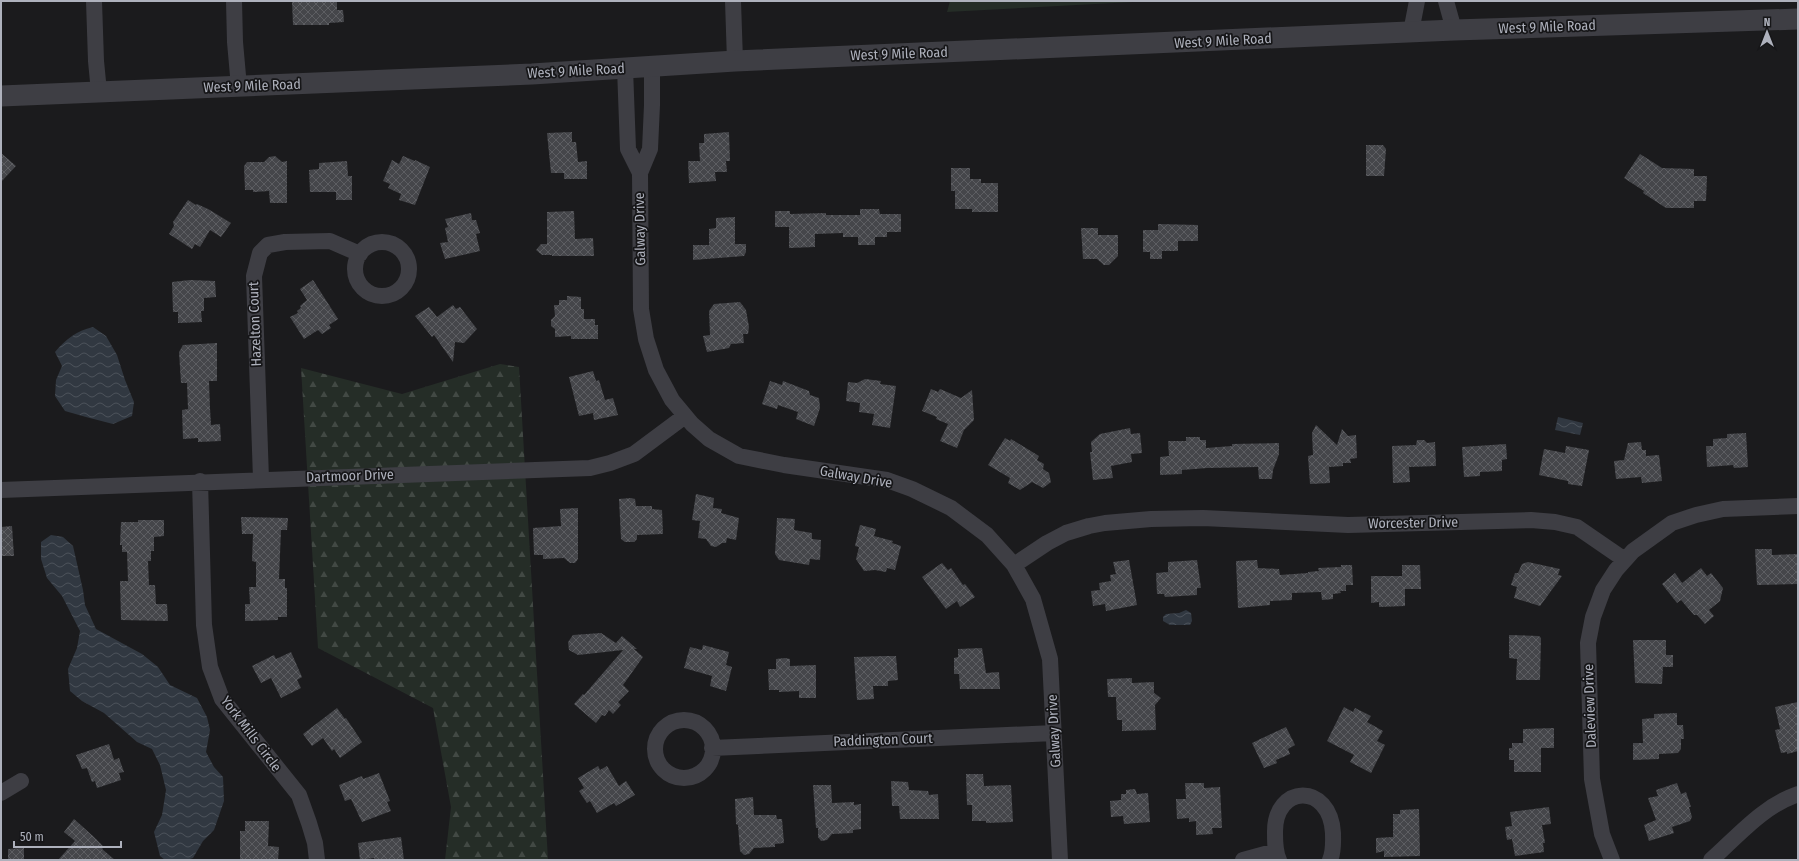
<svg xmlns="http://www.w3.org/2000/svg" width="1799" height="861" font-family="'Fira Sans Condensed',sans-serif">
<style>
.forest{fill:url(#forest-firs)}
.park{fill:#252d27}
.water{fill:url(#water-waves)}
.building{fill:url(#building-cross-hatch)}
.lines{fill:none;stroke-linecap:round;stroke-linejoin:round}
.minor{stroke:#3e3e44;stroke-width:16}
.tertiary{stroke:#3e3e44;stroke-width:21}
.labels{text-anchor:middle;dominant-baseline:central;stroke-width:3.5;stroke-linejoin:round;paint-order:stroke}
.street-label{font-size:14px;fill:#aeb1bc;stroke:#161618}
</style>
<defs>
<pattern id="forest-firs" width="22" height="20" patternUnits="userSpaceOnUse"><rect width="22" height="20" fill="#252d27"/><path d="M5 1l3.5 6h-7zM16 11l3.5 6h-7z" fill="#424944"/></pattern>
<pattern id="water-waves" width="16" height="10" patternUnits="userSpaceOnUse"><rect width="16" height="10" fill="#313841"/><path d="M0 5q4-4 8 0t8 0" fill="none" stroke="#4c525a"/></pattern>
<pattern id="building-cross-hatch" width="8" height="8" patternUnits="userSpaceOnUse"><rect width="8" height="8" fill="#45464a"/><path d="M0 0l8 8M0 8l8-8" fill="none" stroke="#5d5e62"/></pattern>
</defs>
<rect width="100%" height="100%" fill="#1b1b1d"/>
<path class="forest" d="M500 364 519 367 548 860H445L451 807 433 708 318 648 301 368 402 394Z"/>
<path class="park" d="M950 1H1152L947 12Z"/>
<path class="water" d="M93 327 106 336 117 355 125 380 134 402 132 416 113 424 86 417 65 411 55 396 56 380 62 366 55 352C66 339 76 331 93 327Z
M1558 417 1583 423 1580 435 1555 430Z
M51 535 63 537 73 546 83 590 85 605 96 629 142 654 158 667 170 685 197 698 207 717 210 730 206 752 214 767 223 777 224 801 214 830 203 841 193 858 187 860H165L160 856 154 832 162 815 166 790 160 765 152 749 137 742 104 713 82 701 70 691 68 669 77 648 80 631 62 596 47 578 41 559V542Z
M1186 610 1191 613 1192 621 1190 625H1170L1163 621V617L1166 614 1179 613Z"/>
<path class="building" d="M292 1H337V10H343L344 22 329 23V25H293Z
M572 132V142H576L578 162 587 161V179H564V173H551L547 133Z
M729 132 730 161H726L727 172H715L716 181 689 183 688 161H700L699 143H704V134Z
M1366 145H1383L1386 149 1384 176H1366Z
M1 153 16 166 1 182Z
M1640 154 1662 168 1694 169V176H1707L1706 201H1694V208H1666L1643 193 1644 191 1624 178Z
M275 156 282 162 287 161V203H270L269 191 253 192V190H245L244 166 247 162H264L269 157Z
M403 156 415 161V160L430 167 415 205 399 200 401 194 388 188 390 184 383 181 392 160 399 164Z
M347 161 348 176H352V200H336V192H310L309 170 319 169V163Z
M951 168H970V179H981V183H998V212H972V209H955V191H951Z
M188 200 196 205 197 204 208 209 231 223 221 237 210 230 200 247 195 244 192 249 169 234 174 226 173 222Z
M860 209H879L880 214H901V232H887V237H875V245H858V237H843V233L815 234V247L789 248V227H775V211H790V214L826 213V215H860Z
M574 211 575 239 593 238 594 256H552V255H542L536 250 541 244H547V212Z
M471 213 472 220H476L480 233 476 234 480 251 445 259 440 243 448 242 445 228 448 227 445 219Z
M735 217V244H746V252L744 256 693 260V245H709V229L716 228V218Z
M1158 224 1198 225V241H1178V251H1162V259H1150V252H1143V230H1158Z
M1081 228H1098V235H1118V256L1109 265H1104L1097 259H1083Z
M190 280 215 281 216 297 204 298V311H201L202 322 178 323V312H173L172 282Z
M313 280 338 319 329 325 331 328 322 334 318 330 304 339 290 317 298 313 297 311 301 308 300 306 307 300 300 289Z
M567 296 581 297V309H584V319H595V325H598V339H571V336L555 337V329L551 326V320L555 316 554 305H559V300H567Z
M740 302 746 310 749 327 748 334H743L744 343 731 344 729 348 707 352 703 336 710 335 709 311 714 304Z
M453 305 456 309 460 307 477 329 464 343 455 342 453 362 434 335 432 337 415 316 429 307 437 317Z
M217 343V381H209L210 408 211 425 220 424 221 441 198 442V438L183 439 182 410 188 409 187 383H181L179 352 183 345Z
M593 371 596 381 599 380 605 400 613 398 618 415 594 420 593 413 579 416 569 377Z
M865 379 881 381 880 384 896 386 890 428 872 425 874 414 859 412 860 403 846 401 848 382 857 383Z
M770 381 782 385 783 381 809 391 810 395 819 398 820 408 814 426 796 419 798 412 778 405 777 409 762 404Z
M931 389 938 392 940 389 961 398 972 390 974 420 964 430 957 448 940 441 948 424 936 419 937 417 922 411Z
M1316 425 1337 445 1342 429 1348 436 1356 435 1357 458 1350 459 1351 463H1343V466L1329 467 1330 483 1310 484 1308 456 1313 455 1312 433Z
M1130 428 1131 434 1140 433 1142 453 1131 454 1132 462 1111 466 1113 478 1093 480 1090 452H1092L1091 442 1100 434Z
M1746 433 1748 467 1734 468 1733 465 1707 467 1706 446H1713V439L1727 438V434Z
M1186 437H1200V440H1206V448L1232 446V444L1279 443V454L1273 470 1272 479H1259L1258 467 1207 468 1182 470V474L1160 475V457L1169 456 1168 441H1186Z
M1005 438 1010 441 1011 439 1039 456 1037 460 1044 464 1043 469 1049 473 1051 482 1043 488 1032 482 1020 490 1008 483 1010 478 988 465Z
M1417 440H1424L1427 443 1435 442 1436 466 1409 467 1410 482 1393 483 1392 446 1416 445Z
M1641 442 1642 450H1646V456L1659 455 1662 481 1642 483 1641 477 1616 479 1614 461 1624 460 1628 443Z
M1506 444 1507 459 1502 460V471L1480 472V476L1464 477 1462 447Z
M1566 446 1589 450 1582 486 1568 484V481L1539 475 1544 449 1565 453Z
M696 494 714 498 713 508 722 509 721 513 739 518 736 540 727 538 726 543H722L716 547 711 546 706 539 698 538 700 521 692 520Z
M631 498 635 499 636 506H652V509L662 510 663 534 637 535V539L634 542H625L621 539 619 499Z
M578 508V559L575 563H570L564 558 543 559V555H534L533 528 561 526 560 509Z
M241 517 288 518 287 530H281L279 579H285V588H287V617H278V620L245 621V604H250L249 587H256V562L252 561 253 534H242Z
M777 518 795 519 794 530 812 533V539L821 540 820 560 810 559 809 565 779 560 775 554Z
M138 520H164V536L154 537V551H151V561H148L149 585H155L156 604H167L168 621 121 620 120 581H128L127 552H122V545H120L121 522H138Z
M860 525 876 529 874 536 893 541 892 543 901 546 895 570 887 568 886 572 875 570 864 571 856 559 859 547 855 546Z
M12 526 14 556H1V527Z
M1755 549H1772V555L1798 554V584L1757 585Z
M1129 560 1137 605 1106 611 1105 604 1093 606 1091 591 1100 590 1099 583 1111 581 1110 575 1116 574 1113 562Z
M1197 560 1201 588H1197V595L1165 597 1164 594H1157L1156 573 1168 572V562Z
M1257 560 1258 568 1279 569 1280 575 1308 573V572L1319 571 1318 568 1341 567V565H1352L1353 585H1346V591H1340L1341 593 1333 594V599L1322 600 1321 592 1292 593V600L1270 601V605L1238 608 1236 561Z
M1528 562 1560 569 1558 575 1562 576 1540 606 1514 598 1517 587 1511 585 1515 573H1518L1522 564Z
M942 563 948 570 951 568 963 585 965 584 975 597 960 607 957 601 946 609 922 577Z
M1402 565H1420L1421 589H1405V606L1379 607V602L1371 603V576H1402Z
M1701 568 1707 576 1711 573 1723 588 1720 601 1709 610 1714 616 1705 624 1697 615H1694L1681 600 1677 603 1662 584 1675 573 1682 583Z
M601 633 616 643 622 636 637 649H634L643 657 623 685 629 691 618 702 621 705 613 714 609 710 605 716 602 715 596 723 574 704 583 694 584 695 623 650 578 655 569 650 568 642 573 635Z
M1509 635 1539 636 1541 638 1540 680H1516L1517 659 1509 658Z
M1633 640H1666V655H1673V667H1663L1662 684 1635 683Z
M703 645 729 652 726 665 732 667 726 691 710 686 712 676 684 668 690 647 702 650Z
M982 648 986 673 999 672 1000 689H960L959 674H954V658L958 657V649Z
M291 652 302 677 297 680 301 688 281 698 271 678 261 683 252 666 274 655 276 659Z
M886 656H896L898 680 888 681V686H873L874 699 857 700 854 657Z
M785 658 790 659V666L816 665V698H799V691L779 692V690H769L768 669H776V659Z
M1132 678V683L1154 682V693L1161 698 1155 705 1156 730 1122 731V720H1117L1116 697H1108L1107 679Z
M1798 702V751L1787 754V752L1781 753 1775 730 1780 729 1775 707Z
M1344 707 1353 712 1355 708 1371 716 1367 722 1383 731 1377 741 1385 745 1371 773 1350 762 1354 755 1327 741Z
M337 708 345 719 346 718 362 742 340 758 334 749 332 751 323 738 312 746 303 734Z
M1677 713V725H1683L1684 739H1681V749L1678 753 1659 754V759L1633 760V743H1643L1642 719 1654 718V714Z
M1286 727 1295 745 1288 749 1290 754 1276 760 1277 763 1264 768 1252 743Z
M1554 728V748H1541V772H1514V760H1509V748H1512V743H1523V729Z
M109 744 114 760 119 758 124 772 119 773 121 780 97 788 95 781 92 782 87 768 82 769 76 755Z
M598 766 600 770 607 766 619 786 626 781 635 795 616 806 614 803 597 813 590 801 587 803 579 791 584 788 578 778Z
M379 773 390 801 387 802 391 811 362 822 351 799 345 801 339 785 362 776 363 779Z
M966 774H983L984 786 1011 785 1013 822 986 823V821H972V805H967Z
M891 781 908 782 909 790 928 791 929 795 938 794 939 819H900L899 806H892Z
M1185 783H1204V788L1220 787 1222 828H1212L1213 834 1196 835V821L1189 822V818L1177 819 1176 799H1186Z
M1677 783 1681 794 1686 792 1691 807H1689L1692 817 1690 821 1672 827 1674 833 1649 841 1644 825 1656 820 1648 798 1658 796 1656 790Z
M813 785H831L832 803 854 802V805L861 804V829L853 830V833L832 834 827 840 821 841 818 837V828H816Z
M1135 789 1137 794 1148 793 1150 822 1124 824 1123 816 1111 817 1110 801 1121 800V794H1126V790Z
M753 797 754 815H776L777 819H782L784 843 775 844V847L754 848 749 854 744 855 740 851 738 825 736 824 735 799Z
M1549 807 1551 824 1542 825 1545 843H1543L1544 852 1515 856 1512 839 1507 840 1505 827 1512 826 1510 812Z
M1419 809 1420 856 1384 857V851L1376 853V838L1393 837V814H1400V810Z
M74 819 94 837 104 847 102 849 115 860H58L75 841 64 832Z
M245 821H269L268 846 279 847 278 860H240V831H245Z
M401 837 404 860H374V858L360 860 358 843Z
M24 848V860H8V849Z"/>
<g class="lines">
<path class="minor" d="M94 1 96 61 99 92
M234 1 235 42 239 87
M733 1 735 61
M1446 1 1454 30
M1411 32 1417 1
M652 67V105L650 149 640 173 641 309 646 339 656 370 672 400 692 424 709 439 739 456 784 465 887 480 912 489 951 508 987 535 1014 565 1033 599 1050 659 1060 860
M625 68 628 149 640 173
M355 269a27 27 0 1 1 54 0a27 27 0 1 1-54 0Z
M261 479 254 276 260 253 268 245 285 242 330 241 360 254
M200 481 204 625 210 667 222 699 299 795 309 823 315 843 317 860
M1 490 590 468 610 463 634 454 685 416
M1014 565 1047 543 1066 533 1089 526 1105 523 1151 519 1203 518 1348 525 1531 520 1555 522 1577 527 1625 560
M655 749a29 29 0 1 1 58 0a29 29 0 1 1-58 0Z
M712 748 1054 733
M1 793 21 781
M1243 860 1276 851
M1279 860C1275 852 1275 842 1275 833 1274 784 1330 782 1333 833 1333 842 1334 851 1330 860
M1612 860 1602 834 1592 779 1588 643 1593 617 1603 590 1616 570 1633 551 1672 523 1696 515 1723 509 1798 506
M1711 860C1738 836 1763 806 1798 794"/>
<path class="tertiary" d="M1 96 532 74 735 61 1454 30 1798 19"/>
</g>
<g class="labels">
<g class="street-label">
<text transform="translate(1547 27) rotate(-2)">West 9 Mile Road</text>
<text transform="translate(1223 41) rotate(-3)">West 9 Mile Road</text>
<text transform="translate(899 54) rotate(-2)">West 9 Mile Road</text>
<text transform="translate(576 71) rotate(-3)">West 9 Mile Road</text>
<text transform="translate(252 86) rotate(-2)">West 9 Mile Road</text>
<text transform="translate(640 229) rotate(-91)">Galway Drive</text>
<text transform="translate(255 324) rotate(-92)">Hazelton Court</text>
<text transform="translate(350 476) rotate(-2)">Dartmoor Drive</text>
<text transform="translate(856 477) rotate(10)">Galway Drive</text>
<text transform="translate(1413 523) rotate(-1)">Worcester Drive</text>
<text transform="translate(1590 706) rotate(-92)">Daleview Drive</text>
<text transform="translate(1054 731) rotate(-93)">Galway Drive</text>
<text transform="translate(251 734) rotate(53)">York Mills Circle</text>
<text transform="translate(883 740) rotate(-2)">Paddington Court</text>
</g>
</g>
<rect width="1799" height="861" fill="none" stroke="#aeb1bc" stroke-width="4"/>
<g transform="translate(1767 32)" stroke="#161618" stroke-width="3" paint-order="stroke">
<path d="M0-3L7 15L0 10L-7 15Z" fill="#aeb1bc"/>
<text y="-6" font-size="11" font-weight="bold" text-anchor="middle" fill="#aeb1bc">N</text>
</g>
<path d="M14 841v6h107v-6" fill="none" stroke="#aeb1bc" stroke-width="2"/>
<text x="20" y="841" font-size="12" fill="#aeb1bc" stroke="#161618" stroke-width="3" paint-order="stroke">50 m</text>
</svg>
